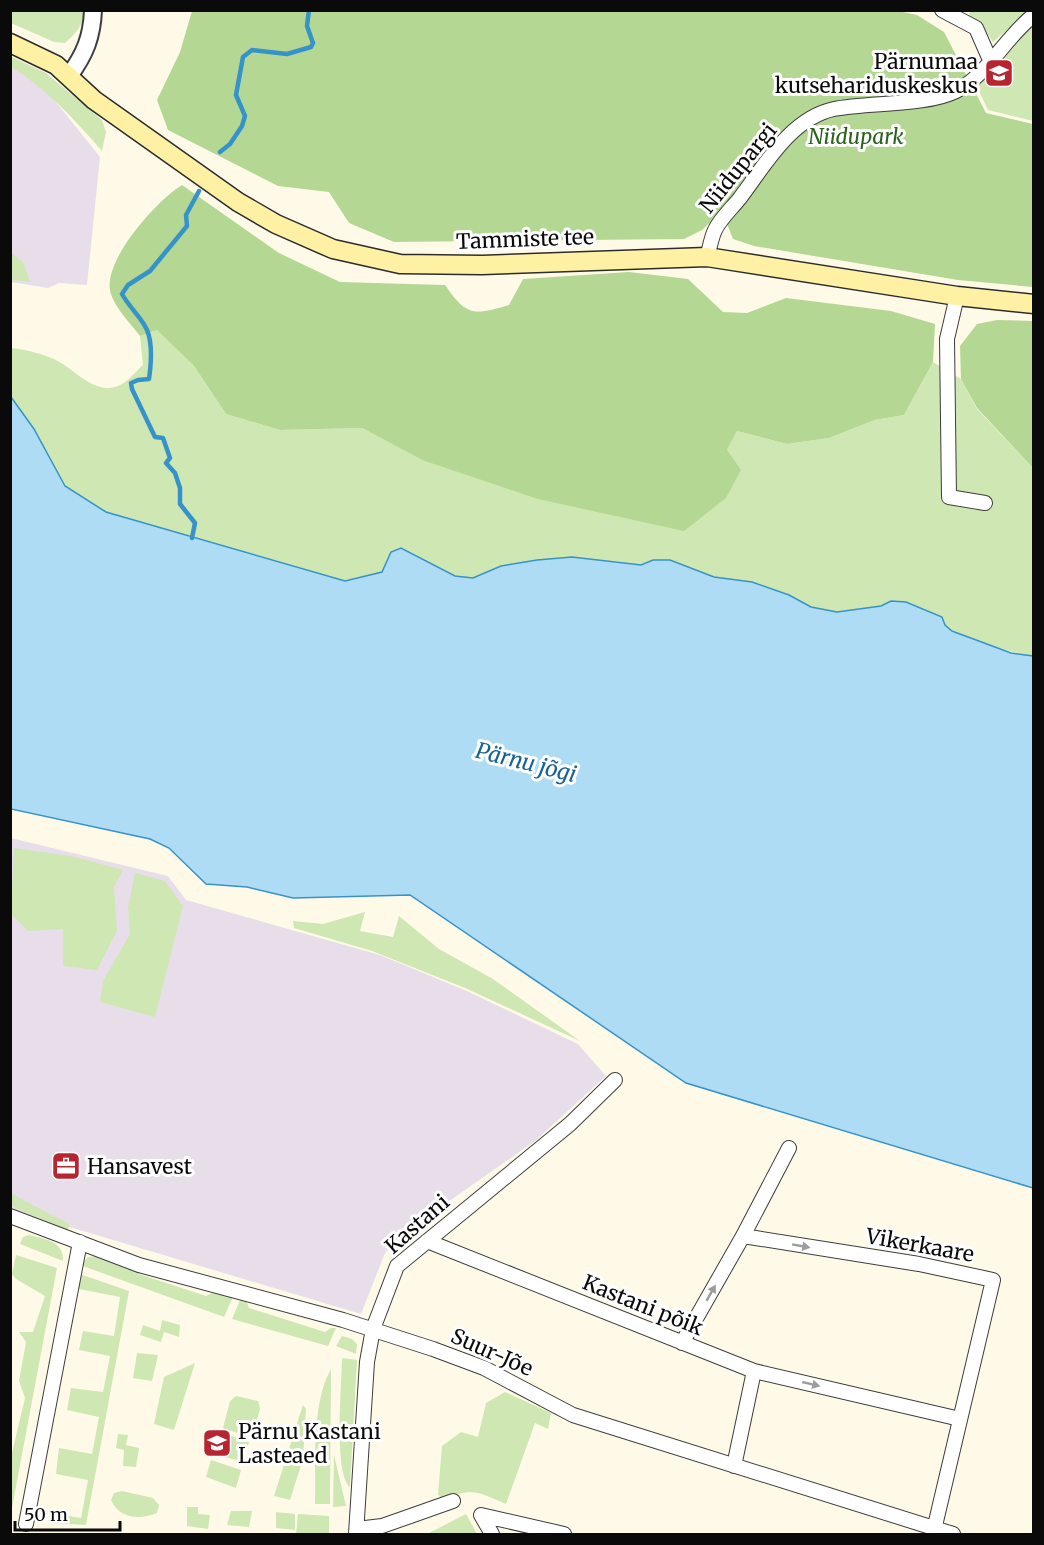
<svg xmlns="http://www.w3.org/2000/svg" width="1044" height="1545" font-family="Merriweather,serif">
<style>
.industrial{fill:#e8deea}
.green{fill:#cfe7b3}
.forest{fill:#b4d893}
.water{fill:#aedcf5;stroke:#3693ca;stroke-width:1.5}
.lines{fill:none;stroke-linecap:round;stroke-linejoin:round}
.stream{stroke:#3693ca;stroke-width:4.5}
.minor-casing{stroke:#3d3d3d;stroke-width:16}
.tertiary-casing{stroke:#3d3d3d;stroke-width:20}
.secondary-casing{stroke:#2c2c2c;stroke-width:21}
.minor{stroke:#fff;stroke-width:14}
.tertiary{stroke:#fff;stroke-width:16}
.secondary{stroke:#fef1a4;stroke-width:18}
.oneway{fill:#9d9d9d}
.labels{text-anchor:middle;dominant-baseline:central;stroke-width:6;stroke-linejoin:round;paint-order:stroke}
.poi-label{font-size:21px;fill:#0a0a0a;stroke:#fff;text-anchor:start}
.park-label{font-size:21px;font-style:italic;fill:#2c601d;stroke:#fff}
.street-label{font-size:21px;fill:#0a0a0a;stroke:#fff}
.water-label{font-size:22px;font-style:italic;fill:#176398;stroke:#fff}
</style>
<rect width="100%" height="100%" fill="#fffae8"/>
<path class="industrial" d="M11 67 36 77 100 157 87 285 59 283 48 288 11 282Z
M11 838 168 876 186 900 380 955 467 991 578 1044 606 1076 535 1141 411 1228 385 1253 361 1314 16 1211 11 1208Z"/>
<path class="green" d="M11 10 84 11C84 25 75 34 65 43L54 42 11 23Z
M970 11H1029L993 42 985 30 969 15Z
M1033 24V121L988 110 976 85Z
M10 56 46 73 102 120 106 132 102 151C74 119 47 89 11 67Z
M11 253 23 262 30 282 11 280Z
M157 330 194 366 226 414 280 430 362 428 422 460 727 450 737 431 787 444 829 438 875 420 904 415 933 362 961 379 977 409 1033 468V656C982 648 937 622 891 601L881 606 837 612 811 607 789 595 752 582 714 577 670 560H653L641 565 572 557 537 560 501 566 473 578 455 576 412 553H391L382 572 345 581 106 512 65 486 34 429 11 397 10 348C25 349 43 354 56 360 76 370 94 395 118 386 128 382 136 371 143 365L140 336Z
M14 848 71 856 123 870 114 887 117 931 97 970 63 966V929L28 931 11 914Z
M135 873 165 881 183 906 155 1017 100 1002 103 981 130 934 128 908Z
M365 912 360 931 393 937 399 916 439 949 493 979 580 1041 465 988 372 951 294 928 293 921 323 924Z
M10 1193 69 1224 68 1231 11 1206Z
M29 1235C45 1239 64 1241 63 1261L20 1244 23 1237Z
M16 1255 57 1268 11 1513V1457L25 1398 19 1381 26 1342 19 1332H33L45 1296 16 1279 12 1274Z
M96 1256 136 1267 139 1274 206 1296 216 1291 233 1297 224 1317 80 1265 88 1257Z
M77 1273 129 1291 86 1525 48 1523 50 1513 81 1518 88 1480 56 1474 59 1448 92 1454 99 1417 67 1410 71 1388 103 1392 110 1356 79 1350 83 1331 114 1336 120 1297 74 1288Z
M240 1300H246L249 1308 325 1332 331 1328H336L328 1346 232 1319Z
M162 1320 180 1325 179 1337 164 1332 161 1342 140 1335 143 1325 160 1331Z
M342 1336 352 1339 357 1344 356 1354 336 1346Z
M137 1353 158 1355 152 1381 133 1378Z
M342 1358 357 1360 350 1487C333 1474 342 1381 342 1358Z
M195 1363 174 1430 154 1424 164 1377Z
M331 1369 330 1504H315C316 1464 311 1404 331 1369Z
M505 1392 551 1413 548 1429 535 1423 506 1504C478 1492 472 1487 442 1500L438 1494 442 1446 461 1432 478 1437 486 1403Z
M236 1396 258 1401 260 1409 252 1438 223 1428 230 1401Z
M303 1405 306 1409 303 1459 290 1500 274 1496Z
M220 1432 249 1442 243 1462 214 1454Z
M118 1434 128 1435 126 1445 139 1448 136 1467 123 1466 124 1450 116 1448Z
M334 1455 346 1506 333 1507Z
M211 1460 241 1470 236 1488 206 1477Z
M122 1491 153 1498 159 1505 157 1513C140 1520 119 1519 111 1500L114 1493Z
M187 1507H198V1514L210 1515 208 1529 187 1526Z
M231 1511H252L249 1527 227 1525Z
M276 1512 295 1514V1530L276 1528Z
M298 1514 329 1516V1534H296Z
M466 1514 477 1534H427Z"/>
<path class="forest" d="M192 11H898L917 15 944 32 986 113 1033 124V287L958 280 754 246 733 239 727 224 717 216 702 230 684 239 394 242 349 223 329 192 278 186 168 130 157 100 180 52Z
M182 185 279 253 340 282 445 285C467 317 474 315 509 305L523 279 629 272 688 279 723 312 747 313 786 298 891 311 935 324 933 362 904 415 875 420 829 438 787 444 737 431 727 450 741 470 726 498 684 531 538 499 422 460 362 428 280 430 226 414 194 366 157 330 140 336C131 324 115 308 111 294 100 263 157 200 182 185Z
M997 320 1033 321V468L977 408 961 379 960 346 977 324Z"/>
<path class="water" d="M11 397 34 429 65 486 106 512 345 581 382 572 391 552 401 548 455 576 473 578 501 566 537 560 572 557 641 565 653 560H670L714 577 752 582 789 595 811 607 837 612 881 606 891 601 906 602 942 617 945 625 952 631 1011 653 1033 656V1188L686 1083 410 895 293 898 247 887 206 884 169 848 150 839 11 809Z"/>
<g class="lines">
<path class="stream" d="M220 152 230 144 242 126 245 116 236 95 243 57 252 50 287 54 311 47 313 43 307 26 309 10
M192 538 195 523 180 504V488L175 473 166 463 170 458 163 438 155 437 132 389 131 383 138 380 149 379C151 365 153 344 147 330 142 318 129 307 122 294L128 285 150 271 187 226 186 215 199 191"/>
<g class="minor-casing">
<path id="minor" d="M942 10 976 28 990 60
M707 257C710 248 711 238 715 230 720 219 732 208 740 198 765 165 791 118 834 109 869 102 926 106 956 91 987 76 1006 36 1034 15
M957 296 947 339 949 497 985 503
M10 1216 139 1265 343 1320 433 1349 484 1368 573 1415 953 1534
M743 1236 919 1264 993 1280 934 1530
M427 1241 754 1371 960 1419
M682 1343 743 1236 789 1148
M734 1466 754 1371
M26 1524 80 1242
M357 1529 382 1526 453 1501
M356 1534 367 1362 373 1329 397 1266 570 1124 615 1080
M492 1534 481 1515 564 1534"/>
</g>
<g class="tertiary-casing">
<path id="tertiary" d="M69 76C85 54 92 37 93 10"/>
</g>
<g class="secondary-casing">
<path id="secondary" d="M10 43 56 65 94 100 238 202 276 224 333 249 400 264 482 265 707 257 957 296 1034 304"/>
</g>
<use href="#minor" class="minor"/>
<use href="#tertiary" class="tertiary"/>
<use href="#secondary" class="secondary"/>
</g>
<defs><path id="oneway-solid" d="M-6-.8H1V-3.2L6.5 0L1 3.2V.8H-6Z" transform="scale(1.5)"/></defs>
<g class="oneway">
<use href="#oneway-solid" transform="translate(801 1246) rotate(10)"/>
<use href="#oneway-solid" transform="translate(711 1293) rotate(-60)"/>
<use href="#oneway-solid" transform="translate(811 1384) rotate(13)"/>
</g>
<defs>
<g id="school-square" transform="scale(1.5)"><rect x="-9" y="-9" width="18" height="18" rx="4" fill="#b72630" stroke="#fff"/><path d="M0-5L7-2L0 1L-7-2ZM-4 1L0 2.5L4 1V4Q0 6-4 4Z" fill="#fff"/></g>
<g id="office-square" transform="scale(1.5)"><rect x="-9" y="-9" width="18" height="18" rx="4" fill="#b72630" stroke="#fff"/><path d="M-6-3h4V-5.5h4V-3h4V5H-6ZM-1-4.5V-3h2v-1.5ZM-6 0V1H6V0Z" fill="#fff"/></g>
</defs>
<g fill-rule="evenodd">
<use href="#school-square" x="999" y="73"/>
<use href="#office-square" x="66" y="1166"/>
<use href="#school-square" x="217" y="1443"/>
</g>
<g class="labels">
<g class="poi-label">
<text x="978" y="61" text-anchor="end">Pärnumaa<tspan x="978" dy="24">kutsehariduskeskus</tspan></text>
<text x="87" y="1166">Hansavest</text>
<text x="238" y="1431">Pärnu Kastani<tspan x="238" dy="24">Lasteaed</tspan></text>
</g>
<g class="park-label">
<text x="856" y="136">Niidupark</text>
</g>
<g class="street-label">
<text transform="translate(738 168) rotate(-51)">Niidupargi</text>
<text transform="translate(525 239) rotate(-2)">Tammiste tee</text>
<text transform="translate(417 1224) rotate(-41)">Kastani</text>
<text transform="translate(920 1245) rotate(10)">Vikerkaare</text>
<text transform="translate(643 1305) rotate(22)">Kastani põik</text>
<text transform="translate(492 1352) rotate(24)">Suur-Jõe</text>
</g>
<g class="water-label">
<text transform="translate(526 762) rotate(14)">Pärnu jõgi</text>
</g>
</g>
<rect width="1044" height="1545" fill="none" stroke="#0a0a0a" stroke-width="24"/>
<path d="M15 1521v9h105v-9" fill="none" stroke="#0a0a0a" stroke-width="3"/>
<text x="24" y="1521" font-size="18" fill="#0a0a0a" stroke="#ffffff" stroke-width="4.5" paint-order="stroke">50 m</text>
</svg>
